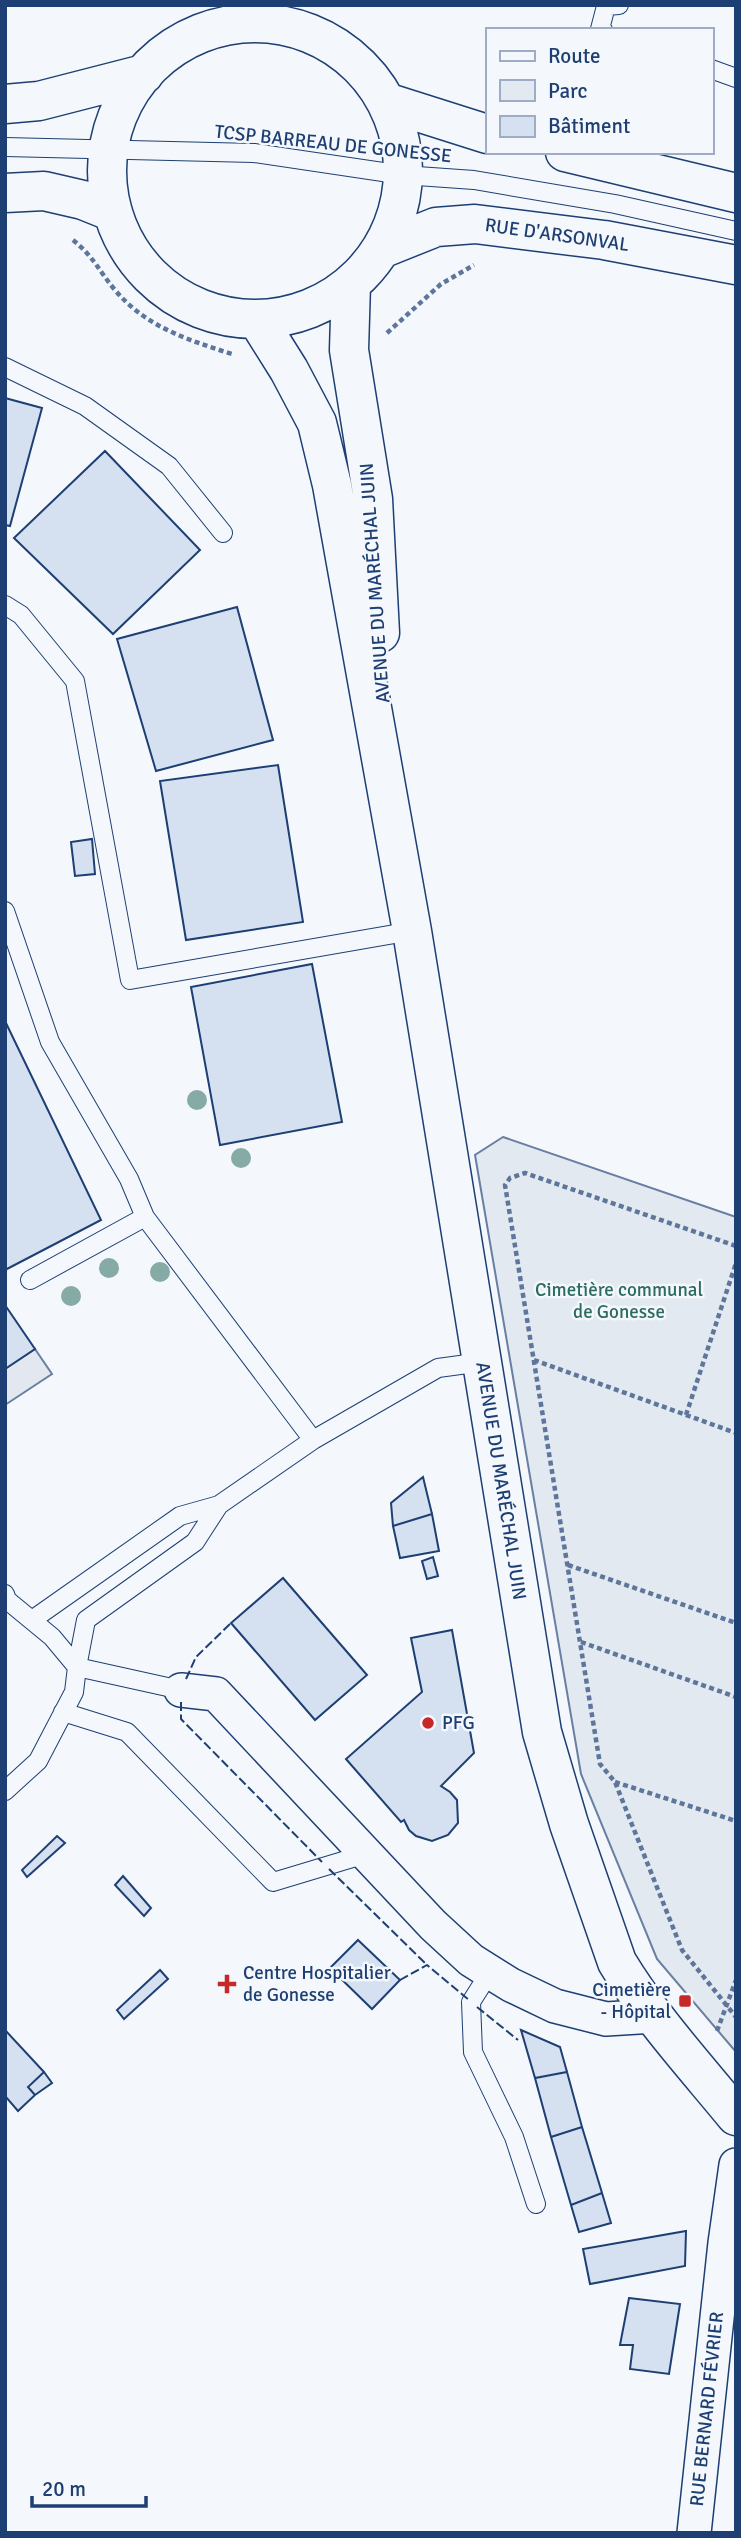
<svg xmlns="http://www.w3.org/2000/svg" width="741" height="2538" font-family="Signika,sans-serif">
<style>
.green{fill:#e3e9f0;stroke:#687fa3;stroke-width:2}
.parking{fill:#e3e8f0;stroke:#687fa3;stroke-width:2}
.building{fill:#d5e0f0;stroke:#1d3f73;stroke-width:2}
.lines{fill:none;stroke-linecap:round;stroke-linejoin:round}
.lane-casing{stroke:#1d3f73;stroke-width:20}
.street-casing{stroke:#1d3f73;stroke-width:36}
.secondary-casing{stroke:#1d3f73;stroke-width:41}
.path{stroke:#5e769c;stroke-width:4.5;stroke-dasharray:5 3.5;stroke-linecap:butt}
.lane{stroke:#f4f7fb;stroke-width:18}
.street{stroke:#f4f7fb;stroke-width:33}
.secondary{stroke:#f4f7fb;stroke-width:38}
.fence{stroke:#1d3f73;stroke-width:2;stroke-dasharray:9 3.5;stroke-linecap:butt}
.tree{fill:#86aba6}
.poi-dot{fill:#c62828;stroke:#f4f7fb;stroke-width:2.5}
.labels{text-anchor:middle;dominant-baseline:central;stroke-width:5;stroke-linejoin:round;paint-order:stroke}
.street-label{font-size:19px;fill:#1d3f73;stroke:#f4f7fb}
.park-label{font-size:19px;fill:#2c6c60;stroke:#f4f7fb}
.poi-label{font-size:19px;fill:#1d3f73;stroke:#f4f7fb;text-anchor:start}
</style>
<rect width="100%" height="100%" fill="#f4f7fb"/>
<path class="green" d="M503 1137 736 1217V2052L657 1959 581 1774 475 1155Z"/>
<path class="parking" d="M35 1349 52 1374 5 1405V1369Z"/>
<path class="building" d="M5 398 42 408 10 526 5 525Z
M105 451 200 550 113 634 14 538Z
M237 607 273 740 156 771 117 639Z
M278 765 303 922 186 940 160 781Z
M92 839 95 874 75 876 71 842Z
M312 964 342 1122 220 1145 191 987Z
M5 1021 101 1220 5 1270Z
M5 1305 35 1349 5 1369Z
M423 1477 432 1514 393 1526 391 1503Z
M432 1514 439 1551 400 1558 393 1526Z
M433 1557 438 1576 427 1579 422 1561Z
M283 1578 367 1675 315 1720 231 1623Z
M452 1630 474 1753 441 1786 450 1792 457 1800 458 1823 448 1835 432 1841 416 1836 409 1830 404 1820 401 1822 346 1759 422 1692 411 1638Z
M57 1836 65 1843 27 1877 22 1870Z
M123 1876 151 1908 144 1916 115 1885Z
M358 1940 400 1980 372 2009 330 1968Z
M160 1970 168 1979 124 2019 117 2010Z
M5 2030 44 2072 28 2087 35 2095 18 2111 5 2096Z
M521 2030 560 2047 567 2072 535 2078Z
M44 2072 52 2083 35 2095 28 2087Z
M567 2072 582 2127 551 2137 535 2078Z
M582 2127 602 2193 571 2205 551 2137Z
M602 2193 611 2223 579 2232 571 2205Z
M686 2231 685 2266 590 2284 583 2249Z
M629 2298 680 2304 669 2374 630 2369 633 2345H620Z"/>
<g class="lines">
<g class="lane-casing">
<path id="lane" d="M603 30 600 29 606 6 619 5
M711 69 736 78
M5 147 254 153 403 175 474 180 615 204 736 231
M5 367 85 406 169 466 223 533
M5 605 21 615 75 681 130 980 412 931
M5 911 50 1042 129 1179 145 1217
M30 1280 145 1217 313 1440
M5 1594 7 1600 52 1637 77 1667 74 1692 38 1761 5 1791
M32 1620 180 1516 219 1505 313 1440 438 1368 482 1362
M181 1690 77 1667 86 1620 195 1542 219 1505
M63 1712 127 1732 273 1882 366 1854
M490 1972 471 2002 473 2052 514 2137 536 2204"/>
</g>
<g class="street-casing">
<path id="street" d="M181 1690 216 1694 433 1925 471 1960 490 1972 511 1985 555 2006 606 2019 655 2016
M694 2533 725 2243 736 2165"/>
</g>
<g class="secondary-casing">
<path id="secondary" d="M107 171a148 148 0 1 1 296 0a148 148 0 1 1-296 0Z
M386 102 487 134
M5 104 39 101 144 74
M565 152 736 193
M5 193 44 191 83 200 113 212
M381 249 436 227 475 224 604 240 736 265
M351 284 349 350 373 499 380 633
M257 319 289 370 317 423 332 485 412 931 542 1732 569 1824 617 1962C650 2017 695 2066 736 2116"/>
</g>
<path class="path" d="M73 240C94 257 99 271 115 290 146 327 188 340 232 354
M387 333 441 284 474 265
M736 1246 525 1173 510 1178 505 1185 600 1764 615 1782 682 1950 736 2017
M534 1360 736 1433
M686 1415 736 1263
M568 1565 736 1623
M581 1642 736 1697
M615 1782 736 1821
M717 2031 736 1980"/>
<use href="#lane" class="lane"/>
<use href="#street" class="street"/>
<use href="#secondary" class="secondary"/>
<path class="fence" d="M186 1679 196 1657 231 1623
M181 1702V1719L322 1862
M329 1869 427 1965
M400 1980 427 1965 469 2000
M477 2007 518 2040"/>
</g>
<g class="tree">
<circle cx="197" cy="1100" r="10"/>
<circle cx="241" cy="1158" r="10"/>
<circle cx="109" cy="1268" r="10"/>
<circle cx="160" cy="1272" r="10"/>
<circle cx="71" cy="1296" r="10"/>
</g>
<g class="poi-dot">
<circle cx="428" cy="1723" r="7"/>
<path d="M223.5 1973.5h7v7h7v7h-7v7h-7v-7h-7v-7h7z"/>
<rect x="678" y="1994" width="14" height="14" rx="3.5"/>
</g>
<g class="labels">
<g class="street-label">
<text transform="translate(333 144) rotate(6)">TCSP BARREAU DE GONESSE</text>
<text transform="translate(557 235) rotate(8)">RUE D'ARSONVAL</text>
<text transform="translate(375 583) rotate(-94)">AVENUE DU MARÉCHAL JUIN</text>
<text transform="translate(501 1481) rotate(81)">AVENUE DU MARÉCHAL JUIN</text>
<text transform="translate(707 2409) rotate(-84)">RUE BERNARD FÉVRIER</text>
</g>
<g class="park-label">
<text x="619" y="1290">Cimetière communal<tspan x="619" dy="22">de Gonesse</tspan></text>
</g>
<g class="poi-label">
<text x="442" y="1723">PFG</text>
<text x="243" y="1973">Centre Hospitalier<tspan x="243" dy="22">de Gonesse</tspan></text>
<text x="671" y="1990" text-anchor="end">Cimetière<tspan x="671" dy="22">- Hôpital</tspan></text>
</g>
</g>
<rect width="741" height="2538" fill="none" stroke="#1d3f73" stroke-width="14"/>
<rect x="486" y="28" width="228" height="126" fill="#f4f7fb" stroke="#9eadc5" stroke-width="2"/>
<rect x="500" y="51" width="35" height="10" fill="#f4f7fb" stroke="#9eadc5" stroke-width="2"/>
<text x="548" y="63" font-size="21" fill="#1d3f73">Route</text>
<rect x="500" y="80" width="35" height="21" fill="#e3e9f0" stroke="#9eadc5" stroke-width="2"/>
<text x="548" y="98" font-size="21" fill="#1d3f73">Parc</text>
<rect x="500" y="116" width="35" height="21" fill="#d5e0f0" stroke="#9eadc5" stroke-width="2"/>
<text x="548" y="133" font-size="21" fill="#1d3f73">Bâtiment</text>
<path d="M32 2496v10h114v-10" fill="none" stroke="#1d3f73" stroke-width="3.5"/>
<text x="42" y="2496" font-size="21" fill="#1d3f73" stroke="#f4f7fb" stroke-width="5" paint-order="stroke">20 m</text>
</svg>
